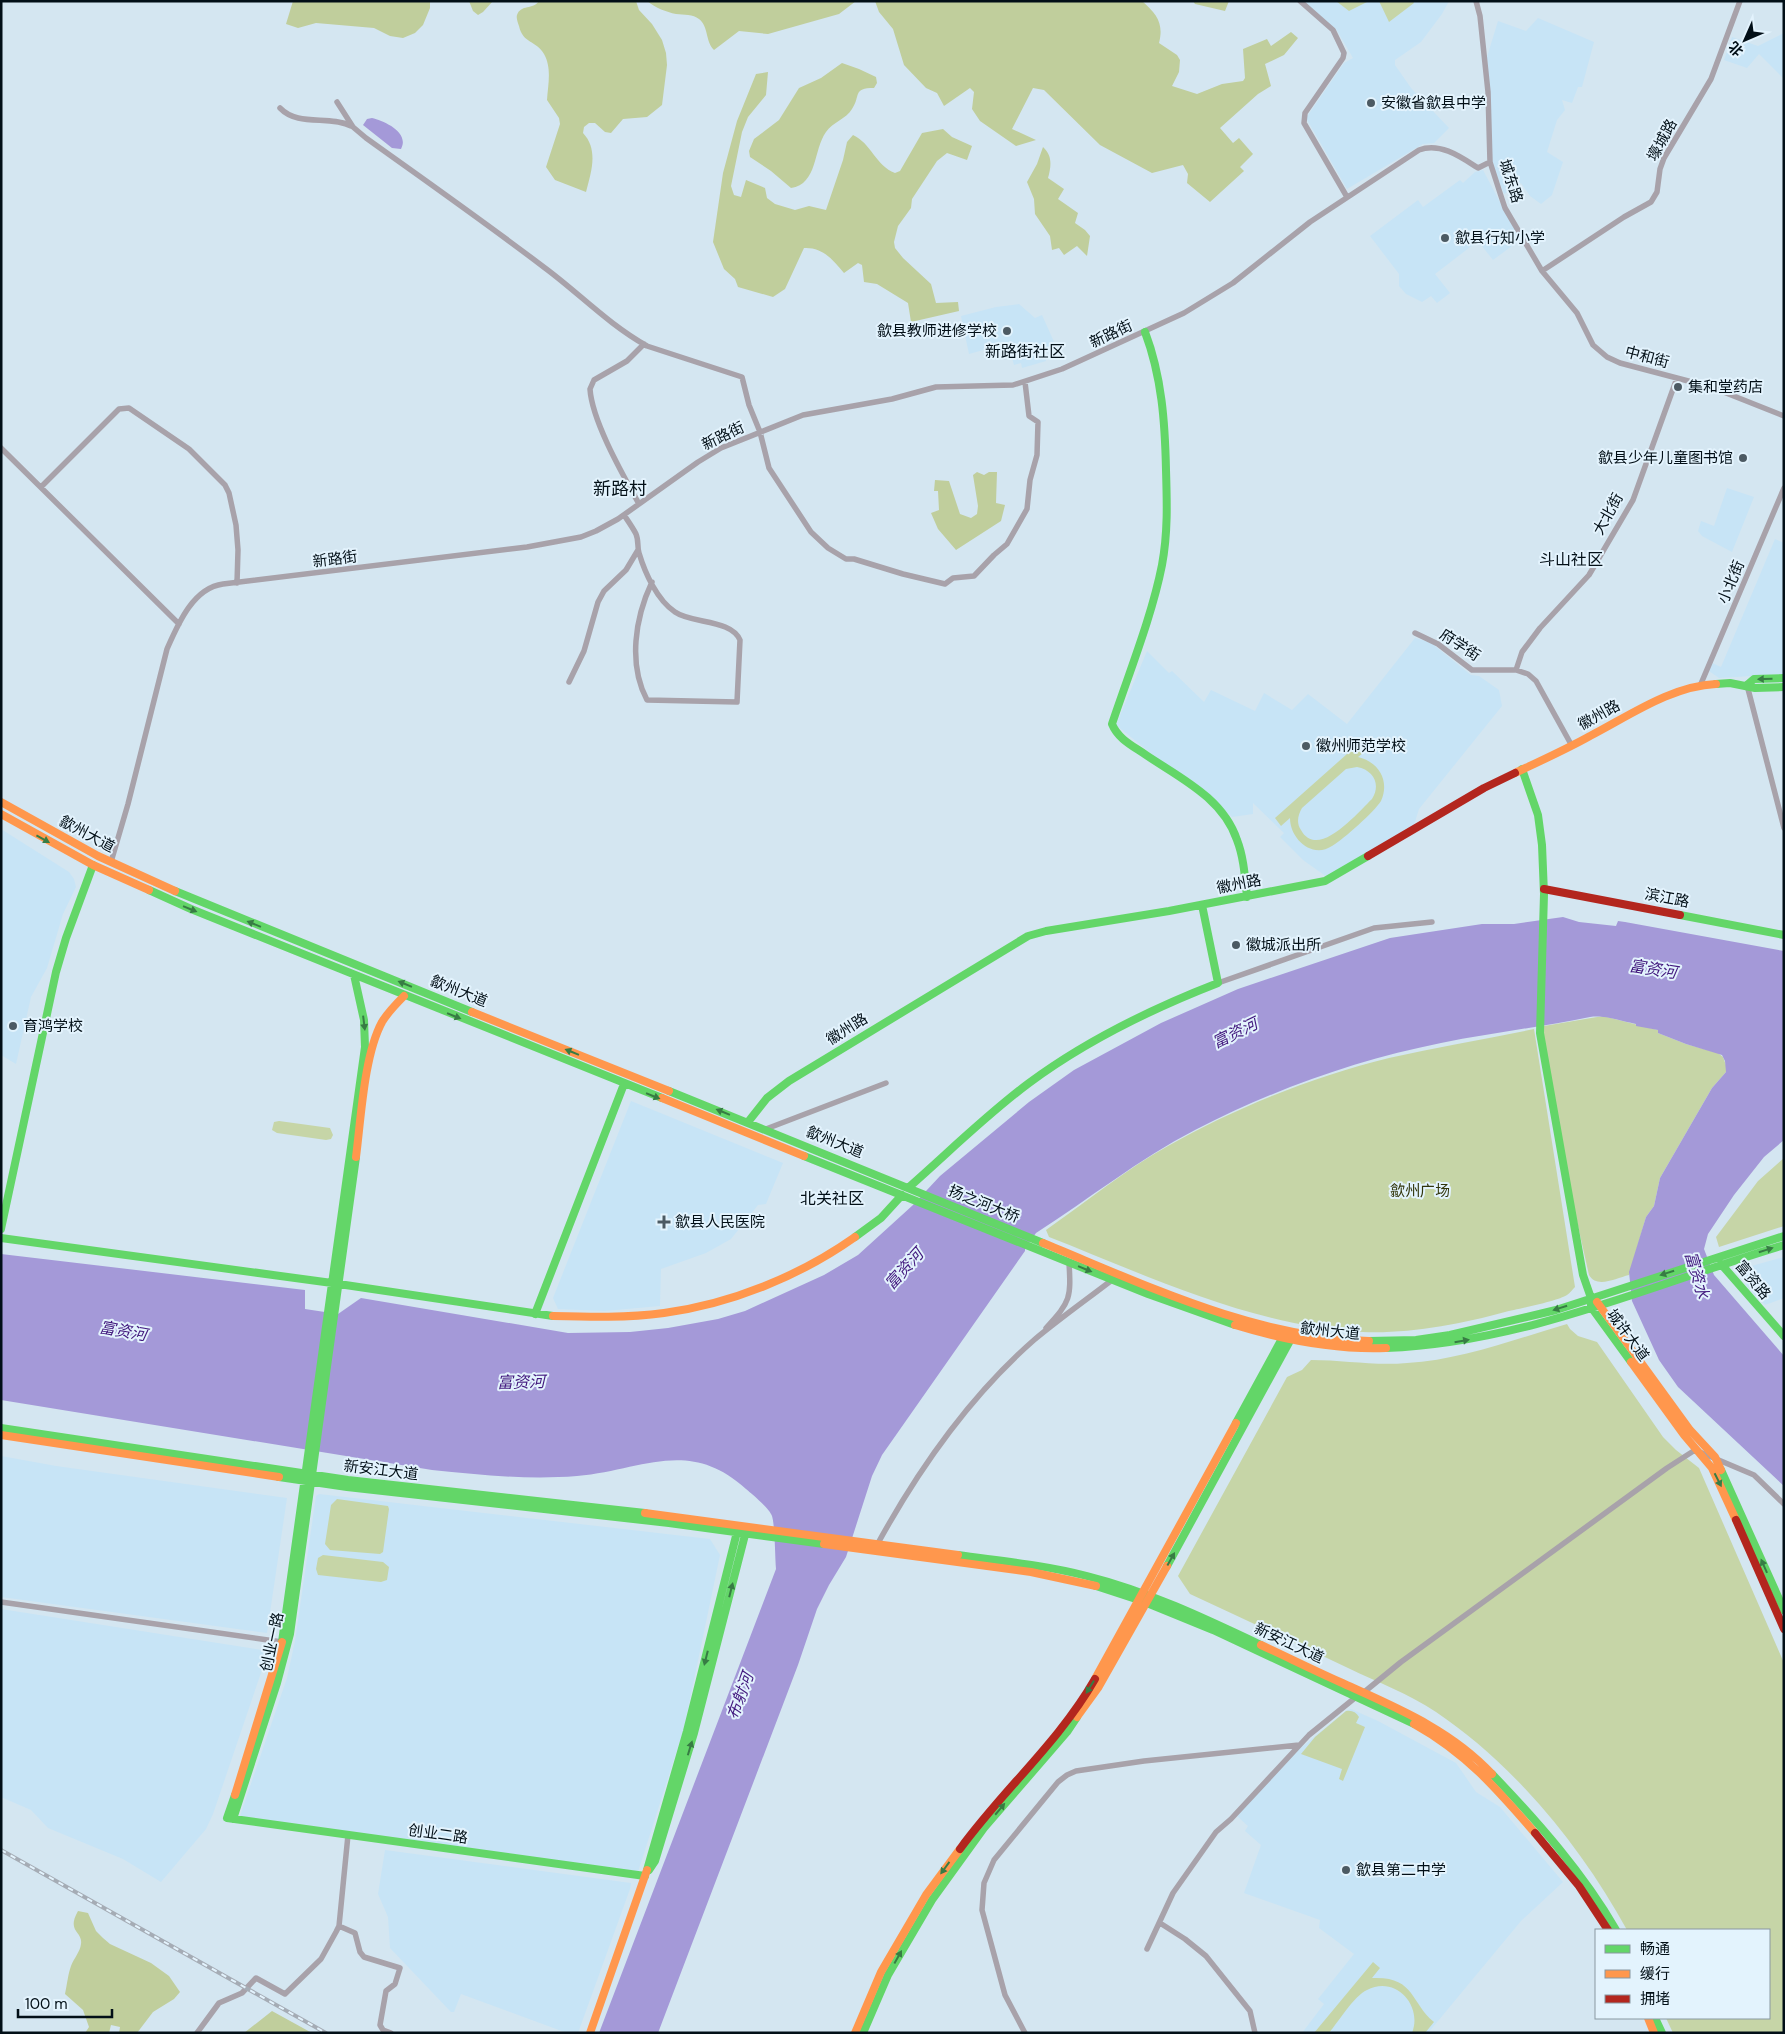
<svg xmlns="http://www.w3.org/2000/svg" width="1785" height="2034" font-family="'DM Sans','Noto Sans SC',sans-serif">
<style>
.built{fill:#c7e4f6}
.green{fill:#c6d5a7;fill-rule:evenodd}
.forest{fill:#c0ce9c}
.water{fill:#a499d8}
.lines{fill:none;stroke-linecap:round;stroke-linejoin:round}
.street{stroke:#a8a2aa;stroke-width:5.5}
.fast{stroke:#63d668;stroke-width:8}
.slow{stroke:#ff974d;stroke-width:8}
.jam{stroke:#b3261e;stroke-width:8}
.rail-casing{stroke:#a5acb5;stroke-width:4}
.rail{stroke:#e3f3fd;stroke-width:2;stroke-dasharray:5.5;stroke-linecap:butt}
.oneway{fill:#377c44}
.poi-dot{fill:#4c5a63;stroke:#e3f3fd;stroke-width:2}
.labels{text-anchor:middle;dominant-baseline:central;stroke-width:4;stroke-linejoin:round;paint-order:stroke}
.poi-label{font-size:15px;fill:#020f17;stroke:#e3f3fd;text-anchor:start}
.street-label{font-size:15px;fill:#020f17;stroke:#e3f3fd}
.park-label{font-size:15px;fill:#31350a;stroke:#e3f3fd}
.neighbourhood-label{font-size:16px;fill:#020f17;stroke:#e3f3fd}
.water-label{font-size:16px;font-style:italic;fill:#41177d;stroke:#e3f3fd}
.quarter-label{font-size:18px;fill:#020f17;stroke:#e3f3fd}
</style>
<rect width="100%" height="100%" fill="#d4e6f1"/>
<path class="built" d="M1303 1H1449L1442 14 1421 42 1395 60V65L1411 88 1449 128 1434 143 1423 144 1347 189 1306 118 1344 63 1353 58 1336 29Z
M1538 18 1594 42 1582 87H1578L1572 103 1562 100 1565 110 1557 120 1547 152 1563 162 1552 195 1541 204 1530 196 1521 183 1504 194 1492 163 1487 57 1498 21 1526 31Z
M1784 33V79L1759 54 1747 68 1724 60 1732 37 1758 46Z
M1483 170 1520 240 1493 260 1478 241 1435 274 1450 293 1437 303 1431 296 1422 302 1406 294 1399 286V274L1370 236 1418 200 1423 207 1460 180 1463 183 1475 172Z
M1019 304 1035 318 1042 315 1055 344 1041 349 1046 361 1022 368 1021 363 1014 365 1011 354 996 358 994 347 969 354 961 316 996 307Z
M1727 488 1754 497 1732 552 1702 536 1698 531 1701 521 1714 526Z
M1775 539 1784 543V674L1719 678 1709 671 1712 663 1721 667Z
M1415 638 1430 642 1471 675 1479 676 1499 690 1502 706 1419 809 1414 825 1327 877 1303 860 1280 837 1284 833 1253 803V814L1232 817 1190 779 1168 767 1116 725 1147 651 1169 673 1172 671 1204 702 1211 690 1255 711 1264 693 1292 710 1308 694 1347 724Z
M1 829 69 872 74 879 76 887 63 914 47 968 31 997 16 1064 1 1055Z
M631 1101 783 1163 766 1204 758 1205 731 1239 706 1253 661 1269 660 1306 604 1311 558 1309 553 1298Z
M1784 1257V1298L1765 1305 1746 1285 1741 1269Z
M1 1456 56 1466 287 1498 267 1633 1 1597Z
M319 1494 710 1539 720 1555 684 1728 638 1872 240 1816 287 1678 295 1641 316 1496Z
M1 1609 262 1650 266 1658 213 1814 206 1829 161 1882 123 1859 48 1828 31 1810 1 1797Z
M1351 1709 1378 1721 1456 1763 1476 1792 1500 1807 1563 1882 1521 1921 1428 2033H1302L1324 2004 1318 1999 1354 1954 1319 1928 1320 1920 1244 1893 1261 1845 1245 1831 1248 1826 1237 1816 1291 1756 1346 1711Z
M385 1850 631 1883 630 1889 578 2033H567L461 1994 454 2012H451L390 1948 388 1917 378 1894Z"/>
<path class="green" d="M1336 1H1369L1349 11Z
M1379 1H1413L1414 3 1389 22Z
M1356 746 1363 753 1358 757C1379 762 1390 781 1381 801 1374 812 1344 839 1332 846 1312 859 1290 839 1290 818L1281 826 1275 818ZM1357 767C1374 770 1381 785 1372 799 1358 812 1318 861 1301 830 1296 823 1298 815 1302 808L1346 769Z
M1603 1016 1658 1030V1033L1686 1044 1718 1053 1723 1057 1727 1068 1726 1072 1712 1088 1660 1178 1654 1206 1646 1217 1629 1275C1616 1278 1597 1289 1589 1275L1574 1208 1543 1033 1544 1026Z
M1534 1029 1575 1287C1573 1289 1570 1293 1567 1295 1558 1301 1518 1309 1505 1312 1462 1324 1408 1334 1363 1332 1252 1326 1151 1277 1049 1237L1046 1230C1086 1202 1125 1170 1168 1146 1235 1108 1315 1076 1389 1058 1437 1047 1486 1039 1534 1029Z
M279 1121 330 1128 333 1135 331 1139 326 1140 277 1133 272 1130 274 1122Z
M1784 1158V1226L1719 1247 1716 1237 1758 1181Z
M1567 1324 1570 1329 1578 1336 1597 1342 1663 1437 1676 1450 1699 1468 1784 1663V2033H1673L1666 2018H1769V1930H1627C1582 1848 1515 1765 1436 1712 1409 1694 1377 1682 1348 1668 1295 1643 1242 1618 1190 1594L1178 1576 1287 1377 1302 1370 1311 1360C1343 1360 1375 1366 1407 1363 1461 1360 1515 1339 1567 1324Z
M337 1499 388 1506 389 1509 383 1552 380 1554 330 1550 325 1544 331 1505Z
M323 1555 383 1562 389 1567 387 1580 381 1582 318 1575 316 1569 318 1558Z
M1346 1711C1352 1710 1356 1712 1359 1717L1356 1723 1365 1727 1343 1781 1339 1779 1342 1769 1301 1754 1315 1737Z
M1373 1962 1380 1968 1372 1978C1415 1976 1410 2002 1434 2022L1425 2033H1412C1423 2005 1395 1975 1367 1990 1354 1996 1339 2021 1329 2033H1314Z"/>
<path class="forest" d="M293 1H430V8L423 25 415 33 403 38 390 36 374 28 316 23 298 28 286 24Z
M469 1H493L483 12 478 15 473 11Z
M539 1H636L639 10 652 24 662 40 666 53 667 65 662 105 647 117 623 119 611 133 605 132 595 123H589L584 127 583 133C599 150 591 173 586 192L555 180 546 167 560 124 559 118 547 100C548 85 552 68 544 54 536 40 523 44 519 26 518 23 516 18 517 15 521 4 533 10 539 1Z
M647 1H856L839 14 768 34 739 31 714 50C705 41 709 27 699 19 693 14 684 15 676 14 666 12 656 8 647 1Z
M875 1H1142C1157 14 1164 24 1159 43L1177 55 1180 60 1179 72 1172 86 1197 94 1222 84 1243 81 1245 78 1243 49 1267 39 1271 46 1291 32 1298 38 1284 55 1265 64 1271 86 1258 94 1220 128 1233 143 1239 138 1253 154 1240 167 1244 171 1210 202 1187 183 1188 174 1183 165 1152 173 1100 145 1044 90 1033 88 1012 129 1036 140 1016 146 980 121 972 109 974 92 970 88 944 106 937 93 926 88 904 65 893 29 879 12Z
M1193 1H1229L1225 11 1195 4Z
M842 63 859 69 876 77 877 83 874 88C852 88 861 96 852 109 846 119 833 122 826 132 813 150 818 184 791 188L771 171 750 157 749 151 754 139 779 120 799 88 821 78Z
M768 72 766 95 748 117 742 132 731 186 734 195 741 197 746 180 765 188 767 198 775 204 795 210 809 206 826 210 843 160 847 142 853 135C871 143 876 166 895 173L900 171 922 133 943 129 952 137 972 146 967 160 947 153 937 161 912 199 911 208 898 226 894 242 895 248 903 258 931 284 936 303 958 302 959 311 911 322 908 303 877 284 864 282 862 265 858 263 844 273C833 260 823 247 804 248L785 289 773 297 738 287 735 279 724 269 713 242 723 173 737 121 756 74Z
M1043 147C1053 156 1051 167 1048 178L1064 189 1058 199 1078 213 1075 223 1085 230 1090 236 1087 256 1077 246 1064 255 1059 248 1052 250 1050 236 1035 214 1034 199 1027 182 1037 164Z
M977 472 984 475 989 472H997L996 503 1005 505 1001 521 956 550 938 529 931 513 939 510 938 491H934L935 480 949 481 960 514 971 518 977 514 978 506 973 475Z
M78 1911 88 1913 96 1931 103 1938 110 1944 151 1963 169 1976 180 1992 174 1999 153 2012 137 2033H119L120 2027 111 2025 109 2033H85L89 2027 83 2010 65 1994C67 1985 68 1974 71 1966 74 1958 80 1952 81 1944 83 1931 66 1932 78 1911Z
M272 2011 312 2033H244Z"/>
<path class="water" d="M372 118C384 121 410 132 401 149L392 148 363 125 367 119Z
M1563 917 1579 922 1616 926 1618 921 1625 922 1784 951V1140L1764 1157 1734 1195 1708 1234 1704 1249 1714 1275 1784 1356V1486L1678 1387 1659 1360 1632 1301 1629 1272 1646 1217 1654 1206 1660 1178 1712 1088 1726 1072 1725 1061 1722 1055 1686 1044 1658 1033V1030L1636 1026V1024C1620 1021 1606 1015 1590 1017 1541 1027 1491 1033 1441 1043 1356 1060 1272 1090 1195 1130 1139 1159 1089 1199 1036 1233L1025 1248V1251L882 1455 872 1476 846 1557 829 1585 817 1609 798 1665 658 2033H599L776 1569C775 1556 775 1526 772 1516 770 1509 752 1494 746 1489 689 1437 643 1470 577 1476 528 1480 481 1475 432 1470L1 1400V1254L305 1290V1309L338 1314 361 1298 568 1333 630 1332 668 1328 718 1319 745 1311 824 1275 858 1255 913 1205 940 1176 1029 1102 1074 1070 1161 1023 1238 989 1390 938 1482 924H1514Z"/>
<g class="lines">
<path class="street" d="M1300 1 1333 30 1344 53 1343 58 1305 113 1304 123 1347 197
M1476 1 1480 16 1488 92 1490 162 1501 196 1505 208 1542 271 1577 313 1593 345 1607 357 1620 363 1711 387 1784 416
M337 102 353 127 366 138C426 181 486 223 545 268 580 294 608 324 647 346L742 377 749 405 760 432 769 468 811 532 828 548 846 559H854L903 574 945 584 953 578 974 576 994 555 1007 544 1027 509 1030 480 1037 455 1038 422 1029 416 1025 382
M280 108C298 127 329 115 351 126
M1542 271 1624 217 1651 202 1657 192 1660 169 1664 158 1711 79 1740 1
M1 448 179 624
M41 487 119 409 129 408 189 449 225 485 229 493 236 525 238 550 237 583
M639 504C623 475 592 421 590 389L594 380 627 361 644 344
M624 515C628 521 633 528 636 534 639 541 637 547 639 553 645 573 657 600 675 612 692 624 731 619 740 640L737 702 647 700C628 664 635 618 652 582
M1415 633 1438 644 1472 670H1516L1528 674 1536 681 1572 746
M1516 670 1522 652 1540 628 1589 575 1633 500 1677 378
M569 682 584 651 598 602 604 591 626 570 638 550
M1747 685 1784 828
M1700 686 1784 488
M111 862 128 804 167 649C178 624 193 588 223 584L527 547 581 537 596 531 618 519 698 462 721 448 803 415 892 399 936 387 1013 385 1062 369 1184 313 1233 283 1310 222 1419 150C1440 142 1461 157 1478 168L1490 162
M1218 983 1374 928 1432 922
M766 1129 886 1083
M1046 1328C1071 1301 1071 1298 1069 1262
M877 1545C918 1470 969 1397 1034 1340 1059 1319 1086 1300 1112 1280
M1 1602 282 1642
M1363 1693 1401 1662 1667 1468 1695 1450 1754 1475 1784 1504
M1160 1923 1185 1939 1206 1956 1250 2011 1255 2033
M339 1926 355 1933 360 1952 364 1957 400 1968 395 1984 386 1991 380 2025 383 2030 391 2033
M1147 1949 1173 1893 1216 1832 1231 1819 1309 1735 1356 1697
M197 2033 219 2003 242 1993 256 1978 285 1994 321 1959 336 1932 339 1926 348 1835
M1025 2033 1005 1995 982 1910 984 1883 994 1860 1058 1782 1067 1775 1076 1771 1144 1761 1299 1745"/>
<path class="fast" d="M1145 332C1162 377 1165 423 1166 470 1167 502 1168 533 1162 565 1152 616 1129 673 1112 724 1118 739 1133 746 1146 755 1180 778 1223 798 1237 840 1244 858 1245 878 1247 897
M1716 684 1730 683 1755 688 1784 687
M1747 685 1754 679 1784 678
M1522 769 1538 815 1542 845 1544 894 1540 1033 1583 1275 1591 1298V1307L1631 1362
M149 890 191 909 662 1098
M175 891 472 1012
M1680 915 1784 935
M669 1091 1043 1243
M748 1122 767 1098 789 1081 1028 936 1046 931 1169 911 1325 881 1368 856
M804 1156 1148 1294 1235 1325
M908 1188C948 1153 986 1115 1029 1083 1087 1040 1151 1009 1218 983L1202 905
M1 1229 56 972 66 938 93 865
M855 1237 881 1218 902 1195
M1 1238 332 1283 553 1316
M1721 1264 1784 1336
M535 1314 624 1084
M1369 1341 1416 1340 1450 1335 1556 1310 1784 1236
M1386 1348C1524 1343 1654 1284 1784 1245
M1236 1423 1284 1335
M1 1428 348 1480 645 1513
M1721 1470 1784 1610
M279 1477 347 1487 669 1523 824 1544
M958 1555C1001 1561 1045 1565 1087 1576 1147 1591 1204 1618 1261 1645
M1167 1566 1292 1337
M1096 1586 1142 1601 1213 1630 1414 1724
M282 1642 365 1047 364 1020 354 975
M1492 1774C1538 1822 1583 1873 1616 1930
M235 1795 227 1818 645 1876
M233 1819 277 1683 290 1634 356 1157
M647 1870 687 1731 738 1528
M649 1870 655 1861 694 1733 746 1531
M1655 2018 1662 2033
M863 2033 888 1975 932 1900 984 1828 1067 1732 1077 1717"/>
<path class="slow" d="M1515 773C1540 761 1565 750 1590 736 1629 716 1671 686 1716 684
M1 802 98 856 175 891
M1 814 93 865 149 890
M472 1012 669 1091
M662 1098 804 1156
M356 1157C361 1119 364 1055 382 1022 388 1012 396 1004 404 996
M1043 1243C1148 1286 1253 1337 1369 1341
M1597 1302 1690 1430 1715 1457 1721 1470
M553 1316C590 1317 627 1318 664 1313 731 1304 800 1276 855 1237
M1235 1325C1284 1340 1335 1350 1386 1348
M1631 1362 1684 1435 1712 1468 1736 1520
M1 1435 279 1477
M645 1513 958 1555
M824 1544 1031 1572 1096 1586
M1261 1645C1287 1657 1313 1670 1340 1682 1395 1707 1450 1729 1492 1774
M1095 1679 1236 1423
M1077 1717 1098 1688 1167 1566
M1414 1724C1466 1753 1497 1789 1535 1833
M235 1795 282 1642
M1648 2018 1654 2033
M590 2033 647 1870
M855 2033 881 1972 926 1895 960 1849"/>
<path class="jam" d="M1368 856 1484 788 1515 773
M1544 889 1680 915
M1736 1520 1784 1629
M1535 1833 1579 1886 1608 1930
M960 1849C1002 1791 1059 1742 1095 1679"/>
<g class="rail-casing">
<path id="rail" d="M1 1850 326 2033"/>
</g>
<use href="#rail" class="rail"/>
</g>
<defs><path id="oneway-solid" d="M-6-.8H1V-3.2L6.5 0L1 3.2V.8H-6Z" transform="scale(1.25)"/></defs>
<g class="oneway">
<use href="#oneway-solid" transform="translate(1765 679) rotate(178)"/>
<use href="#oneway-solid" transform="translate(43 839) rotate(29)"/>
<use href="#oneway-solid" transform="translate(190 909) rotate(22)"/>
<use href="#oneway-solid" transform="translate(254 924) rotate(-158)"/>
<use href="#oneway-solid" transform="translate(405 984) rotate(-158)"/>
<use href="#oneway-solid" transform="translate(454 1016) rotate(22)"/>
<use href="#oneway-solid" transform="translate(364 1023) rotate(83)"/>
<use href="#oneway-solid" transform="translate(572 1052) rotate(-158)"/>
<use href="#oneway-solid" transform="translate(653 1096) rotate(22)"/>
<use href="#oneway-solid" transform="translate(723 1112) rotate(-158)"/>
<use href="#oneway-solid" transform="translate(1766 1250) rotate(-17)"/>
<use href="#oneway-solid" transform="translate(1085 1269) rotate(22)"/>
<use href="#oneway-solid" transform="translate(1667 1273) rotate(162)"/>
<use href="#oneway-solid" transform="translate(1560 1308) rotate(162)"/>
<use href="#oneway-solid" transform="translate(1462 1341) rotate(-10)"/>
<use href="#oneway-solid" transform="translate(1718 1480) rotate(63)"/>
<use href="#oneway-solid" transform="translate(1171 1559) rotate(-61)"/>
<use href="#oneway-solid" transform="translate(1764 1566) rotate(-114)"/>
<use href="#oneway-solid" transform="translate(731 1590) rotate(-76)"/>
<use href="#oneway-solid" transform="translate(706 1658) rotate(104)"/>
<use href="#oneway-solid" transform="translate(1090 1687) rotate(122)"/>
<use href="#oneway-solid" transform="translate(690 1748) rotate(-73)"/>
<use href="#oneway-solid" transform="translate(1000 1809) rotate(-50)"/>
<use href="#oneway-solid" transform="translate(945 1868) rotate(126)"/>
<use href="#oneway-solid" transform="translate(898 1957) rotate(-61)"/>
</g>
<g class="poi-dot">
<circle cx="1371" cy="103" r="5"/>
<circle cx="1445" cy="238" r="5"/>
<circle cx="1007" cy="331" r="5"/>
<circle cx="1678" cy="387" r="5"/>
<circle cx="1743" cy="458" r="5"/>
<circle cx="1306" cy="746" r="5"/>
<circle cx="1236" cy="945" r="5"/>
<circle cx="13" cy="1026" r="5"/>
<path d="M661.5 1214.5h5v5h5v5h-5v5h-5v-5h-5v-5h5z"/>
<circle cx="1346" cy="1870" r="5"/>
</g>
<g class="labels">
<g class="poi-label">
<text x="1381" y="103">安徽省歙县中学</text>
<text x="1455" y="238">歙县行知小学</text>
<text x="997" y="331" text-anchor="end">歙县教师进修学校</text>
<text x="1688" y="387">集和堂药店</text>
<text x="1733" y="458" text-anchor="end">歙县少年儿童图书馆</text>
<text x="1316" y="746">徽州师范学校</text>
<text x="1246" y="945">徽城派出所</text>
<text x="23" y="1026">育鸿学校</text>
<text x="675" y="1222">歙县人民医院</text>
<text x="1356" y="1870">歙县第二中学</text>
</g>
<g class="street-label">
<text transform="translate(1662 140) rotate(-62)">壕城路</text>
<text transform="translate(1511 181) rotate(72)">城东路</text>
<text transform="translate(1111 334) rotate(-25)">新路街</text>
<text transform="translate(1647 357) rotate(15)">中和街</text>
<text transform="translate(723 436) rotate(-26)">新路街</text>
<text transform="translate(1608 514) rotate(-61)">大北街</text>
<text transform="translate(335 559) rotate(-7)">新路街</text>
<text transform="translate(1731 582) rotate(-67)">小北街</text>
<text transform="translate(1460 645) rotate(33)">府学街</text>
<text transform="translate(1599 715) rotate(-29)">徽州路</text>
<text transform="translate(87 834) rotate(28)">歙州大道</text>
<text transform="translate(1239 884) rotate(-11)">徽州路</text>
<text transform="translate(1667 898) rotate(11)">滨江路</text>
<text transform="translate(459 991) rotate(22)">歙州大道</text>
<text transform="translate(847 1029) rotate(-32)">徽州路</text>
<text transform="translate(835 1142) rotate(22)">歙州大道</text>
<text transform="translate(984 1204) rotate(22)">扬之河大桥</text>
<text transform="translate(1753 1280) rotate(50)">富资路</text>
<text transform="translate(1330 1331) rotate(6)">歙州大道</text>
<text transform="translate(1628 1335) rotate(54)">城许大道</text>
<text transform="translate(381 1470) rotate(7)">新安江大道</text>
<text transform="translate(272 1642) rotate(-78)">创业一路</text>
<text transform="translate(1289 1643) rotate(25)">新安江大道</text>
<text transform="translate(438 1834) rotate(8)">创业二路</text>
</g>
<g class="park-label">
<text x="1420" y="1191">歙州广场</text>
</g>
<g class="neighbourhood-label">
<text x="1025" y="351">新路街社区</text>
<text x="1571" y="559">斗山社区</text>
<text x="832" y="1198">北关社区</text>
</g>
<g class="water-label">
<text transform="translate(1653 969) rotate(9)">富资河</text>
<text transform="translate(1235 1033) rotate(-26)">富资河</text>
<text transform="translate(904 1269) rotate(-48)">富资河</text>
<text transform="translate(1697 1275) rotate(74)">富资水</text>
<text transform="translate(123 1331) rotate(10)">富资河</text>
<text transform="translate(521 1382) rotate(-1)">富资河</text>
<text transform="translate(740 1696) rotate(-70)">布射河</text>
</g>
<g class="quarter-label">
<text x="620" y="489">新路村</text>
</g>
</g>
<rect width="1785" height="2034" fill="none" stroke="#020f17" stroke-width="5"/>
<rect x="1595" y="1929" width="175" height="90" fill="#e3f3fd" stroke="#8998a1"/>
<rect x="1605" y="1945" width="25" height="8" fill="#63d668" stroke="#8998a1"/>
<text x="1640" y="1954" font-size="15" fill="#020f17">畅通</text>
<rect x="1605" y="1970" width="25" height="8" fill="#ff974d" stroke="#8998a1"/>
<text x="1640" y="1979" font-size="15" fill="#020f17">缓行</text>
<rect x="1605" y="1995" width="25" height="8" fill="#b3261e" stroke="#8998a1"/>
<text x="1640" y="2004" font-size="15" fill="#020f17">拥堵</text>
<g transform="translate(1745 40) rotate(225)" stroke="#e3f3fd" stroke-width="4" paint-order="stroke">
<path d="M0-4L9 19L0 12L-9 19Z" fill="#020f17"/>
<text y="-8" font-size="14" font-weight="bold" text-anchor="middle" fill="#020f17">北</text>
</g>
<path d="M18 2009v8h94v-8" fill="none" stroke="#020f17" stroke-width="2.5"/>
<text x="25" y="2009" font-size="15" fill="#020f17" stroke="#e3f3fd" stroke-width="4" paint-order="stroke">100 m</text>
</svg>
